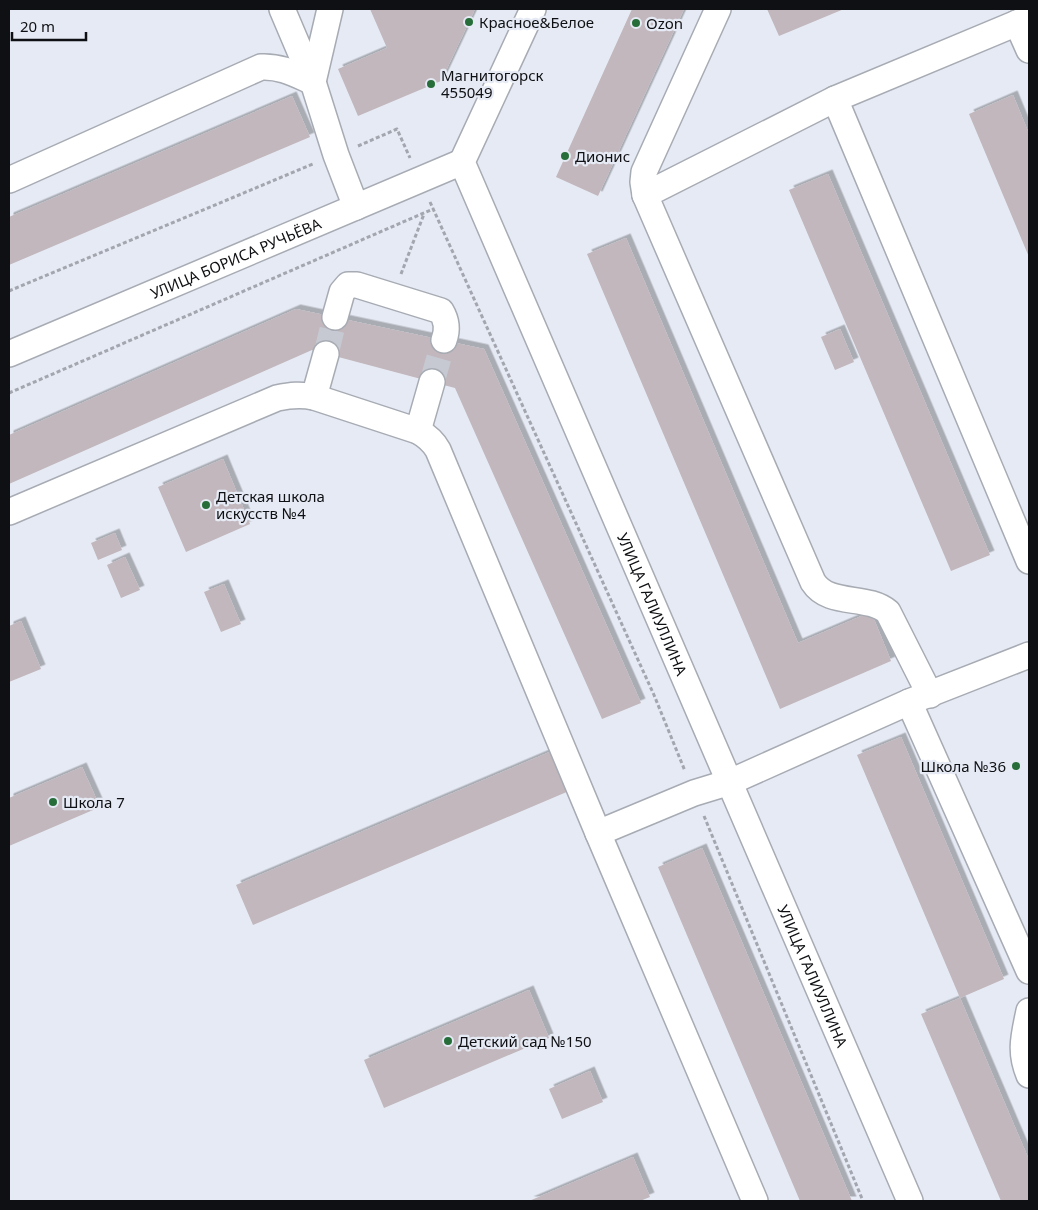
<svg xmlns="http://www.w3.org/2000/svg" width="1038" height="1210" font-family="'Noto Sans',sans-serif">
<style>
.building{fill:#c1b7bc;filter:url(#shadow)}
.lines{fill:none;stroke-linecap:round;stroke-linejoin:round}
.minor-tunnel{stroke:#c6c9d2;stroke-width:25;stroke-dasharray:25 12;stroke-linecap:butt}
.minor-casing{stroke:#a7abb3;stroke-width:28}
.path{stroke:#a3a6ae;stroke-width:3;stroke-dasharray:4 2.5;stroke-linecap:butt}
.minor{stroke:#fff;stroke-width:25}
.poi-dot{fill:#276d39;stroke:#e6eaf4;stroke-width:2}
.labels{text-anchor:middle;dominant-baseline:central;stroke-width:4.5;stroke-linejoin:round;paint-order:stroke}
.poi-label{font-size:15px;fill:#0f1013;stroke:#e6eaf4;text-anchor:start}
.street-label{font-size:15px;fill:#0f1013;stroke:#e6eaf4}
</style>
<defs>
<filter id="shadow"><feDropShadow dx="4.5" dy="-4.5" stdDeviation="0" flood-color="#0004"/></filter>
</defs>
<rect width="100%" height="100%" fill="#e6eaf4"/>
<path class="building" d="M370 9H475L441 81 358 116 338 69 387 48Z
M632 9H684L598 196 556 177Z
M767 9H844L779 36Z
M1013 95 1029 134V257L969 114Z
M292 96 310 137 9 265V217Z
M828 174 990 555 951 571 789 190Z
M626 238 798 643 871 612 891 661 780 709 587 254Z
M296 309 484 349 641 703 602 719 455 388 312 350 9 484V435Z
M840 329 854 362 835 370 821 337Z
M223 459 250 524 186 552 158 487Z
M115 533 122 550 98 560 91 543Z
M125 557 140 590 121 598 107 565Z
M224 584 241 624 221 632 204 592Z
M21 621 41 669 9 682V626Z
M901 737 1004 979 960 998 857 755Z
M552 751 569 791 253 925 236 885Z
M82 767 100 807 9 846V798Z
M702 848 852 1201H800L658 867Z
M529 990 549 1038 384 1108 364 1060Z
M960 998 1029 1160V1201H1001L921 1014Z
M590 1071 603 1102 562 1119 549 1089Z
M633 1157 650 1197 640 1201H529Z"/>
<g class="lines">
<path class="minor-tunnel" d="M326 354 335 317
M432 382 444 340"/>
<g class="minor-casing">
<g id="minor">
<path d="M282 9 313 82 336 155 356 207"/>
<path id="s1" d="M533 9 462 162 910 1201"/>
<path d="M718 9 644 172 643 182 645 195 835 99 1029 18"/>
<path d="M1017 23 1029 50"/>
<path d="M835 99 1029 561"/>
<path d="M9 180 261 67C281 66 295 74 313 82L330 9"/>
<path d="M645 195 813 582C829 607 867 594 888 612L930 695"/>
<path d="M335 317 342 292 348 285H357L441 311C447 321 448 329 444 340"/>
<path id="s2" d="M9 354 462 162"/>
<path d="M314 397 326 354"/>
<path d="M418 431 432 382"/>
<path d="M9 512 277 398C291 395 301 394 314 397L418 431C427 436 433 441 438 450L598 833 755 1201"/>
<path d="M909 702 1029 971"/>
<path d="M598 833 694 793 730 782 909 702 1029 655"/>
<path d="M1029 1011C1024 1036 1019 1051 1029 1075"/>
</g>
</g>
<path class="path" d="M358 146 397 129 410 158
M430 202 654 695 685 771
M401 274 424 214
M9 291 313 164
M9 393 433 209
M704 816 863 1201"/>
<use href="#minor" class="minor"/>
</g>
<g class="poi-dot">
<circle cx="469" cy="22" r="5"/>
<circle cx="636" cy="23" r="5"/>
<circle cx="431" cy="84" r="5"/>
<circle cx="565" cy="156" r="5"/>
<circle cx="206" cy="505" r="5"/>
<circle cx="1016" cy="766" r="5"/>
<circle cx="53" cy="802" r="5"/>
<circle cx="448" cy="1041" r="5"/>
</g>
<g class="labels">
<g class="poi-label">
<text x="479" y="22">Красное&amp;Белое</text>
<text x="646" y="23">Ozon</text>
<text x="441" y="75">Магнитогорск<tspan x="441" dy="17">455049</tspan></text>
<text x="575" y="156">Дионис</text>
<text x="216" y="496">Детская школа<tspan x="216" dy="17">искусств №4</tspan></text>
<text x="1006" y="766" text-anchor="end">Школа №36</text>
<text x="63" y="802">Школа 7</text>
<text x="458" y="1041">Детский сад №150</text>
</g>
<g class="street-label">
<text stroke="none"><textPath href="#s2" startOffset="246">УЛИЦА БОРИСА РУЧЬЁВА</textPath></text>
<text stroke="none"><textPath href="#s1" startOffset="650">УЛИЦА ГАЛИУЛЛИНА</textPath></text>
<text stroke="none"><textPath href="#s1" startOffset="1055">УЛИЦА ГАЛИУЛЛИНА</textPath></text>
</g>
</g>
<rect width="1038" height="1210" fill="none" stroke="#0f1013" stroke-width="20"/>
<path d="M12 32v8h74v-8" fill="none" stroke="#0f1013" stroke-width="2.5"/>
<text x="20" y="32" font-size="15" fill="#0f1013" stroke="#e6eaf4" stroke-width="4" paint-order="stroke">20 m</text>
</svg>
